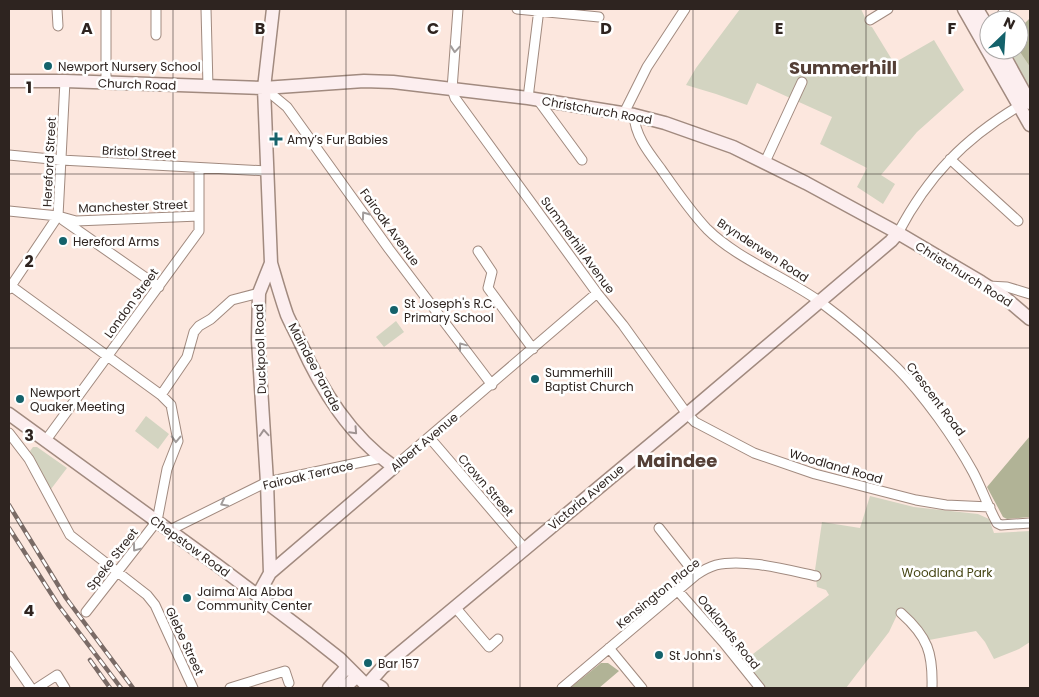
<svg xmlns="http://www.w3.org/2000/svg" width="1039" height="697" font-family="Poppins,sans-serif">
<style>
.green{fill:#d3d4c1}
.forest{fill:#b1b396}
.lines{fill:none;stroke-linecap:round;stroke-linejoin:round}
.street-casing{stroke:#a18a7f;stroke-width:11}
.secondary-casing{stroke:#a18a7f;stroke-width:15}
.street{stroke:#fff;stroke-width:9}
.secondary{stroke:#fceeef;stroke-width:12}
.rail-casing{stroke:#7a6b66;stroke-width:4.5}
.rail{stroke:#fff;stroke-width:2.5;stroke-dasharray:8;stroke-linecap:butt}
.oneway{stroke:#a19c9b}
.oneway2{stroke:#9f9392}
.grid{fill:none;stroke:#2e2420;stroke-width:1;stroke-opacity:0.55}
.poi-dot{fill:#14626b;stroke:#fff;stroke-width:2}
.labels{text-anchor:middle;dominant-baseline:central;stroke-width:5;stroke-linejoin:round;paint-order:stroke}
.poi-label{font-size:12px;fill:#2e2420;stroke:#fff;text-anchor:start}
.street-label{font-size:12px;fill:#2e2420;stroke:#fff}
.park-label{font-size:12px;fill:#454513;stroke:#fff}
.district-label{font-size:18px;font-weight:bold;fill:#543f36;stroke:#fff}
.grid-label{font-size:16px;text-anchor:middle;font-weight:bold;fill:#2e2420;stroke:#fff;stroke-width:5;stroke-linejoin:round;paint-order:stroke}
</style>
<rect width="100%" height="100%" fill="#fce7de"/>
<path class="green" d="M740 9H861L869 26 872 27 894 63 934 40 964 90 917 132 881 175 895 184 883 204 857 187 867 168 820 144 832 117 757 83 747 105 716 94 686 85 696 68Z
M1020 52 1030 67V91L1009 54Z
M396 321 404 332 384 347 376 337Z
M146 416 169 434 158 449 135 431Z
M33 447H37L67 468 51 489 30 451Z
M870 496 914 507 978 514 989 519 994 533 1030 531V642L1019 649 994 659 985 642 976 631 924 641 901 613 897 615 889 632 846 688H760L740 664 829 595 826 590 817 587 815 570 822 522 860 528Z"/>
<path class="forest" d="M1030 18V67L1020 52 1009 54 1006 50H1019V29Z
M1030 436V517L1007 519 1003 517 987 487Z
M601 663H608L619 671 599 688H570Z"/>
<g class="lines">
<g class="street-casing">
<path id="street" d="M57 9 58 26
M156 9V35
M206 9 208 87
M458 9 452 89 455 98 597 293 623 325 687 414 695 422 754 453 815 474 916 500 946 505 990 507
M517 9 599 17
M870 20 888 9
M999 20 1005 9
M106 83V9
M264 88 287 107 389 249 492 385
M528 98 539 9
M538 100 582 160
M624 113 647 67 685 9
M634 115C635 136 649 153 661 169 675 189 690 211 707 229 736 258 785 277 819 301 846 321 873 344 897 368 923 394 955 439 973 472 982 489 988 507 997 523L1001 525 1030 523
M9 155 61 160 267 171
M950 159 1018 221
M765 162 802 82
M9 211 58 216 76 221 199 216
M63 220 159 287
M898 233C928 176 964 139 1019 106
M478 251 492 272 488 288 533 349
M11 286 161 395 171 405 178 441 167 469 157 521 86 612
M988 286 1007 287 1030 294
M9 289 58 216 65 81
M161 395 187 357 194 332 199 326 211 319 232 300 259 293
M9 433 29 459 70 535 147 595 155 605 193 688
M429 437 525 549
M46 440 199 231V168
M394 467 597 293
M659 528 696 575
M170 530 267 482 381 458
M678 591 723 642 760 688
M455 607 489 647 498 639
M901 613C928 637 933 653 932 688
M609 648 642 688
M9 656 31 688
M37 688 57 675 65 688
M230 688 285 671 289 683
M562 688 696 575C702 571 709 567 716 565 744 558 788 570 816 576"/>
</g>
<g class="secondary-casing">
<path id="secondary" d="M964 9 1030 125
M977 9 989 29
M1001 50 1030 103
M9 81H65L264 88 364 81 393 82 528 98 634 115 665 123 733 147 806 183 898 233 981 282 1003 296 1030 319
M9 414 217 565 307 633 340 659 369 688
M270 573 267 482 258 340 259 293 271 263 264 88 273 9
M258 595 270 573 394 467C350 436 322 391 300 342 296 333 291 324 287 315 281 298 276 280 271 263
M367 685 382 668 687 414 891 241 898 233
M367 685 379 686 382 688
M329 688 347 667
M344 688 356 677"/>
</g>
<use href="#street" class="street"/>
<use href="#secondary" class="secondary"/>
<g class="rail-casing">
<path id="rail" d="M9 505 66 598 133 688
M9 528 59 606 121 688
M90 660 110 688"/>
</g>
<use href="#rail" class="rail"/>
</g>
<defs><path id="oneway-chevron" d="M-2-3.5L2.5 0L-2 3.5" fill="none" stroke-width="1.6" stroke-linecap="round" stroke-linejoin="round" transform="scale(1.25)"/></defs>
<g class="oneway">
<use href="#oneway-chevron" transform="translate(455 49) rotate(95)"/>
<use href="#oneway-chevron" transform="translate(365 215) rotate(-126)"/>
<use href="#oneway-chevron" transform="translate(462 346) rotate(-127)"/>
<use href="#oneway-chevron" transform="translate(176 439) rotate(92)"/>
<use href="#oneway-chevron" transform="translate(224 503) rotate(153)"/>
<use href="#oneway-chevron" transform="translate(136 548) rotate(127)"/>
</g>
<g class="oneway2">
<use href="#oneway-chevron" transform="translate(354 431) rotate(47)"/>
<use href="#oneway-chevron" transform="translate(264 433) rotate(-94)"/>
</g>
<path class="grid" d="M173 9V688M346 9V688M520 9V688M693 9V688M866 9V688M9 174H1030M9 348H1030M9 523H1030"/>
<g class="poi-dot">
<circle cx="48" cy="66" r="5"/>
<path d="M273.5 131.5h5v5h5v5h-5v5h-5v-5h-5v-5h5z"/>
<circle cx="63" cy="241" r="5"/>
<circle cx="394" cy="310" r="5"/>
<circle cx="535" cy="379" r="5"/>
<circle cx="20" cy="399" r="5"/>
<circle cx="187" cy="598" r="5"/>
<circle cx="659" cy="655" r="5"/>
<circle cx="368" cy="663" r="5"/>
</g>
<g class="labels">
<g class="poi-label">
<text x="58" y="66">Newport Nursery School</text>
<text x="287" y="139">Amy’s Fur Babies</text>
<text x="73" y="241">Hereford Arms</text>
<text x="404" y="303">St Joseph's R.C.<tspan x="404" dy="14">Primary School</tspan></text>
<text x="545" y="372">Summerhill<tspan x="545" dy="14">Baptist Church</tspan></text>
<text x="30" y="392">Newport<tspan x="30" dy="14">Quaker Meeting</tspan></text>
<text x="197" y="591">Jaima Ala Abba<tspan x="197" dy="14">Community Center</tspan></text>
<text x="669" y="655">St John's</text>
<text x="378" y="663">Bar 157</text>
</g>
<g class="street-label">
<text transform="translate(137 84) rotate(2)">Church Road</text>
<text transform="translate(597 110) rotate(10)">Christchurch Road</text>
<text transform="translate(139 152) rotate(3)">Bristol Street</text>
<text transform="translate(49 162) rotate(-87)">Hereford Street</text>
<text transform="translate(133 206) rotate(-2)">Manchester Street</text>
<text transform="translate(390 227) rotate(54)">Fairoak Avenue</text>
<text transform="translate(578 245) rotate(54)">Summerhill Avenue</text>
<text transform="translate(763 250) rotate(33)">Brynderwen Road</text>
<text transform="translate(964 274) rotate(32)">Christchurch Road</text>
<text transform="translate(131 303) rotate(-54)">London Street</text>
<text transform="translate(260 349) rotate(-92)">Duckpool Road</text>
<text transform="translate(315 367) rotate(62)">Maindee Parade</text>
<text transform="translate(936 399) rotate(53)">Crescent Road</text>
<text transform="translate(424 442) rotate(-40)">Albert Avenue</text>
<text transform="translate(836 466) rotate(16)">Woodland Road</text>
<text transform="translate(308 475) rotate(-13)">Fairoak Terrace</text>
<text transform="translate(486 485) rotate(49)">Crown Street</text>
<text transform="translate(586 497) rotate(-40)">Victoria Avenue</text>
<text transform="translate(190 546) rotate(36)">Chepstow Road</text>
<text transform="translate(112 559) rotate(-52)">Speke Street</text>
<text transform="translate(658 593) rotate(-39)">Kensington Place</text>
<text transform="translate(729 632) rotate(51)">Oaklands Road</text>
<text transform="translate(185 641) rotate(65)">Glebe Street</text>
</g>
<g class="park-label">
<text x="947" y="572">Woodland Park</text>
</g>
<g class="district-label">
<text x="843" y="67">Summerhill</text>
<text x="677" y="460">Maindee</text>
</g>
</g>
<g class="grid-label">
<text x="87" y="34">A</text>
<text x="260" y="34">B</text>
<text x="433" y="34">C</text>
<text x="606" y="34">D</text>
<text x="779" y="34">E</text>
<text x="952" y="34">F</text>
<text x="29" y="93">1</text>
<text x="29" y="267">2</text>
<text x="29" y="441">3</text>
<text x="29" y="616">4</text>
</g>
<rect width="1039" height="697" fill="none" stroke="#2e2420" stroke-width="20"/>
<g transform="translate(1004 35) rotate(25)"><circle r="24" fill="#ffffff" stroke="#aba7a6"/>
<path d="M0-4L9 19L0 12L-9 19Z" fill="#14626b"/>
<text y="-8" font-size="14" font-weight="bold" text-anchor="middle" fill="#2e2420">N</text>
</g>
</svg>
